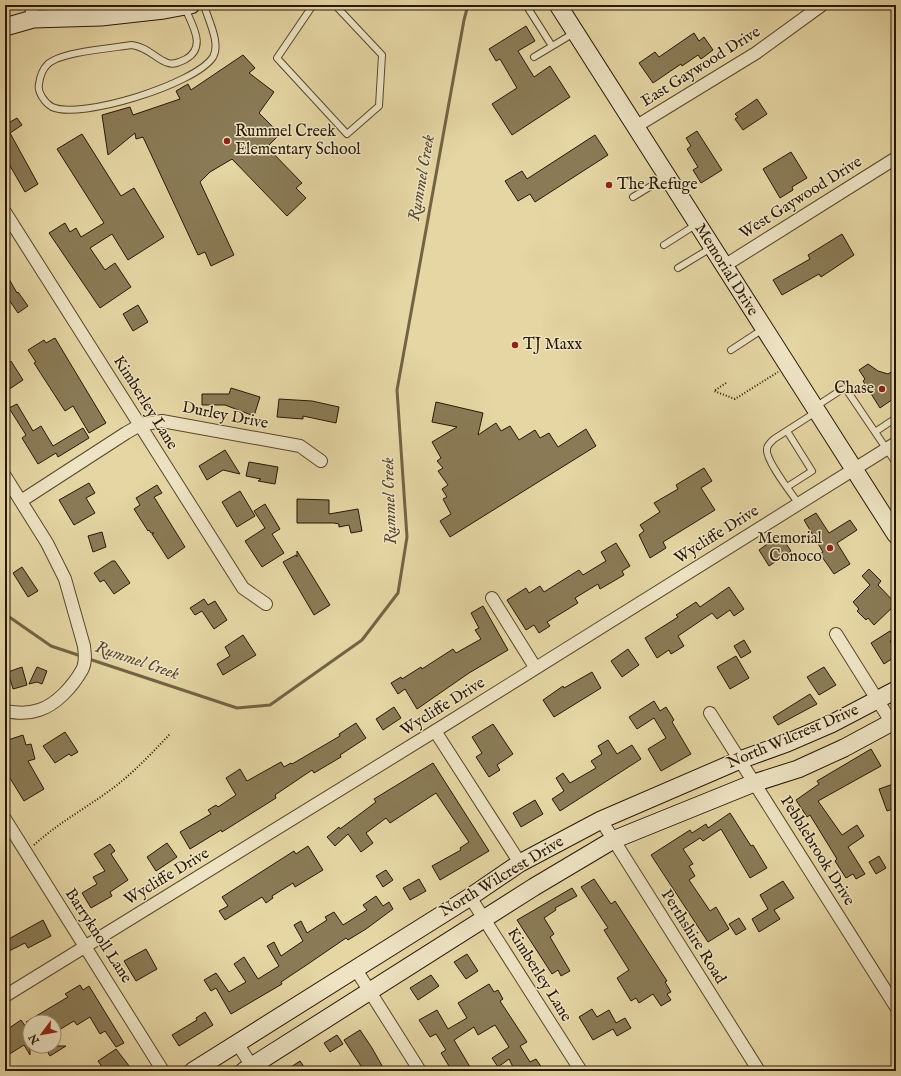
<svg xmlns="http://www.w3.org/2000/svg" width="901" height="1076" font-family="'IM FELL English',serif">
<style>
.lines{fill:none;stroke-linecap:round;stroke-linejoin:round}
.stream{stroke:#736342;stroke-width:3}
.building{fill:#8a7b56;stroke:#281802}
.lane-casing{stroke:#57482a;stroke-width:8}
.street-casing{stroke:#57482a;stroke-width:14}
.secondary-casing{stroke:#281802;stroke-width:19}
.path{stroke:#281802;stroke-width:2;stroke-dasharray:1 2;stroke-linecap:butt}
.lane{stroke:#eee4c4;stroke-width:6}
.street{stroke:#eee4c4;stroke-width:12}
.secondary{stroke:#eee4c4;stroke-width:17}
.poi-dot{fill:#8f2418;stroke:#eee4c4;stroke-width:1.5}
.labels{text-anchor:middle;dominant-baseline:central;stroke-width:3;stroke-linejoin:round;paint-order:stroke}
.street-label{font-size:16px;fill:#281802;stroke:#eee4c4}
.poi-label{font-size:16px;fill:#281802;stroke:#eee4c4;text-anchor:start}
.water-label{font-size:17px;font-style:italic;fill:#5a4a2d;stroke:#eee4c4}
</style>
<rect width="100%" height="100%" fill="#e5d6a4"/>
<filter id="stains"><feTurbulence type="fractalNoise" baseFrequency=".005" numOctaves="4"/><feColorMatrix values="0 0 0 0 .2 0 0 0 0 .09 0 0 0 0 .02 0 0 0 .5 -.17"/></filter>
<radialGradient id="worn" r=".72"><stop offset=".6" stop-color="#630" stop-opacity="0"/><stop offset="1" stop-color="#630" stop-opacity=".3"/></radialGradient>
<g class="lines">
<path class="stream" d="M5 614 51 646 81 656
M89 659 237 708 270 705 362 640 398 593 407 537 397 390 464 20 468 5"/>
</g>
<path class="building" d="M526 26 535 41 518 51 534 77 550 66 570 97 512 135 492 104 517 88 500 59 496 61 489 49Z
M694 33 699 41 704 37 713 50 701 59 698 55 682 66 681 64 653 83 639 63 655 52 659 57Z
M243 55 255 68 249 73 274 92 259 113 280 134 267 147 302 183 296 188 306 198 287 216 232 159 210 172 200 182 234 255 211 266 205 252 198 255 143 137 136 139 135 133 108 155 102 115 130 107 133 115 180 99 176 91 188 84 191 90Z
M757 99 767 114 743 130 735 119 738 117 735 114Z
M17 118 22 125 10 133 38 184 25 192 5 157V125Z
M697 131 722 170 701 183 693 170 698 167 687 149 691 146 686 138Z
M82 134 121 196 134 188 164 237 128 260 112 234 90 248 105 270 115 263 131 287 100 308 49 233 65 223 70 232 76 228 81 237 104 223 57 149Z
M595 135 608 155 535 202 530 194 518 201 505 181 522 171 527 179Z
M791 152 807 178 792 187 793 190 780 198 763 169Z
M842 234 854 255 821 277 819 274 782 295 773 280 810 259 808 255Z
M5 272 17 293 18 292 28 306 18 313 5 294Z
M138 305 148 322 133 331 123 314Z
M55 338 106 423 89 433 73 406 65 411 34 363 36 362 28 350 44 340 46 343Z
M11 361 23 380 8 390 5 385V365Z
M868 364 878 371 888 374 891 372 896 380V397L880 408 863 381 865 379 859 370Z
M231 388 260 397 254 416 225 405H202V394H229Z
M279 399 312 401 339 407 336 423 303 416V419L277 417Z
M436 402 483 413 478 435 496 423 501 431 510 426 519 440 535 430 540 438 549 433 558 447 586 429 596 446 450 537 440 521 451 514 443 499 447 497 442 489 448 485 438 471 443 468 437 461 441 458 432 442 457 427 432 422Z
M17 404 33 431 41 426 53 446 83 428 89 438 58 457 56 453 38 464 22 438 26 435 9 408Z
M225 450 240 474 223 470 207 480 199 466Z
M249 462 278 467 275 484 258 481 261 479 246 476Z
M704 468 712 481 701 488 715 510 663 542 666 548 650 558 639 535 644 531 640 525 660 512 654 503 678 489 676 485Z
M89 483 95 493 86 498 95 513 74 525 59 500Z
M157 485 162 493 154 497 185 547 168 559 152 534 154 533H151L149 530 148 531 134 509 140 505 136 498Z
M240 491 255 516 237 527 222 502Z
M297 499 329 500V514L358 509 362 531 351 533 349 525 339 527V524L334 523H297Z
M265 504 280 529 272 534 284 553 262 567 245 541 265 528 254 511Z
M816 513 829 533 850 520 857 530 837 543 850 564 834 574 820 554 823 552 804 520Z
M102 532 106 547 93 552 88 536Z
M780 535 791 551 769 566 759 550Z
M616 543 630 566 622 571 624 575 600 589 598 584 575 598 578 603 547 622 550 626 539 633 534 625 526 630 507 600 526 588 529 593 540 586 544 592 579 570 583 575 606 561 601 552Z
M297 551 330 605 314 615 283 562 296 555 297 557Z
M112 561H115L130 583 114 594 104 580 100 582 94 573Z
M22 567 38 591 28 597 13 573Z
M869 569 881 581 878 585 896 604 874 625 868 618 866 620 857 611 859 609 853 602 870 585 862 576Z
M729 587 744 609 734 616 730 610 717 619 712 613 678 636 684 646 671 654 669 650 657 658 645 638 678 617 676 615 696 602 700 607Z
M204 599 208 605 215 601 227 620 214 629 202 611 195 615 190 608Z
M483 606 508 650 469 673 417 709 405 689 398 694 391 683 401 677 402 679 421 667 422 669 453 649 456 653 481 639 475 630 479 628 471 613Z
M890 631 894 638 890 641 896 650V656L884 664 871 643Z
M243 635 256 655 223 675 217 664 230 656 225 647Z
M744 640 751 652 741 658 734 646Z
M628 649 639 665 622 677 611 661Z
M736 656 749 678 730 689 717 667Z
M22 667 27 685 13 689 8 672Z
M37 667 47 671 42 684 37 682 29 684Z
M824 667 836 685 819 695 807 677Z
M592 672 601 688 554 717 543 700 563 686 564 688Z
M810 694 817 704 778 725 773 717Z
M654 701 660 711 666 707 674 720 672 722 691 754 661 771 648 749 666 738 654 718 637 729 629 717Z
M394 707 401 718 383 730 376 719Z
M356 723 366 738 340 755 341 757 314 773 312 770 275 795 276 798 222 832 221 830 190 849 180 832 211 814 208 810 216 805 218 807 236 795 226 778 240 769 247 781 281 762 284 767 291 763 292 764 340 736 339 734Z
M493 724 513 754 497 765 500 770 489 777 476 757 482 753 472 737Z
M65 732 78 752 71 756 69 754 55 763 43 746Z
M23 735 26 745 31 744 35 759 28 761 44 789 24 801 8 775 10 774 5 756V741Z
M608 740 617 754 632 745 641 759 560 811 552 799 564 791 556 778 563 773 570 783 596 768 591 761 602 754 598 746Z
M871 749 881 766 818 801 842 835 857 825 864 836 848 847 865 874 856 879 853 874 846 878 835 861 837 859 810 815 807 817 796 800 819 784 817 781Z
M433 763 489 851 440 880 432 866 461 850 460 848 469 842 436 793 390 823 386 818 366 833 373 843 361 852 348 834 335 846 327 837 339 827 340 829 376 802 374 799Z
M896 783V808L887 811 879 789Z
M535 800 543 814 521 827 513 813Z
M730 813 751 846 753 845 767 868 750 878 721 829 703 841 700 838 683 849 693 864 689 866 695 876 689 880 710 911 716 907 729 929 708 942 651 855 690 830 692 833 706 824 708 828Z
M167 843 177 857 156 871 147 857Z
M110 844 115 851 111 854 128 880 110 892 112 896 91 908 82 893 97 884 93 877 105 871 94 854Z
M308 846 323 870 295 887 293 883 272 896 273 898 266 903 262 897 225 920 219 911 228 906 222 897 294 851 296 854Z
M879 856 886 868 876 874 869 862Z
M386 870 393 880 383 887 376 876Z
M419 879 426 891 410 900 403 888Z
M594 879 611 904 615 901 667 981 665 982 671 992 667 994 671 1000 661 1006 653 994 639 1003 636 998 631 1001 617 978 629 970 604 930 608 928 581 887Z
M783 881 794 898 774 910 780 919 759 932 752 919 768 909 760 895Z
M572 888 577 896 555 908 556 910 544 918 554 934 550 937 570 971 561 976 558 970 552 974 517 920Z
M376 896 383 906 389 902 393 909 366 929 348 940 346 938 308 964 281 982 282 984 231 1014 216 988 211 991 204 980 216 973 229 992 246 982 234 964 244 957 258 979 279 966 267 946 274 942 281 956 303 941 294 925 301 921 307 933 327 920 325 917 334 912 343 925 367 910 363 905Z
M739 918 746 929 736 935 729 924Z
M43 920 51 936 28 948 25 943 5 953V941Z
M146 949 157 969 136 981 124 961Z
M467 954 478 971 466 979 454 962Z
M431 975 439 986 418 1000 410 988Z
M489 984 494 992 498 990 503 999 500 1001 527 1042 520 1046 530 1062 536 1059 544 1071H515L509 1059 498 1067 492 1058 509 1047 495 1025 478 1035 474 1027 454 1040 470 1067 464 1071H452L441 1053 446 1050 436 1034 430 1037 419 1020 437 1010 448 1029 467 1018 458 1003Z
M80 985 83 990 89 986 124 1043 116 1047 105 1031 100 1034 90 1017 77 1025 74 1021 54 1033V1022H26L68 997 65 994Z
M592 1009 597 1017 609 1010 616 1023 625 1018 631 1028 617 1036 613 1029 593 1040 579 1017Z
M205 1012 213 1025 179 1046 172 1035 197 1020 196 1018Z
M21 1020 30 1033V1055L24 1045 8 1055 5 1050V1031Z
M360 1030 372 1048 385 1071H353L361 1066 344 1040Z
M337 1035 343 1044 330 1052 324 1043Z
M44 1046H66L50 1056Z
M116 1049 133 1071H105L98 1061Z
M300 1061 307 1071H285Z"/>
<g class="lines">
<g class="lane-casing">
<path id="lane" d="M313 5 277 58 347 134 379 106 382 55 335 5
M526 5 552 46
M514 6 516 5
M185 8C192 25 207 47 186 59 180 62 174 65 168 63 155 59 150 48 132 45 113 48 58 52 47 65 42 70 40 77 39 84 37 92 45 103 52 107 80 120 196 84 213 57 221 43 208 20 204 5
M534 57 574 33
M633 197 666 177
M664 245 697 224
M678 268 711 248
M731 350 763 329
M815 407 841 390 845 389 848 392 896 463
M787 431 812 471 787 487
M875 432 896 418
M799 504C792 494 765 460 767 449 767 445 771 442 774 439L816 412"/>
</g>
<g class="street-casing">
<path id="street" d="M31 5 33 19
M635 127 756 53 822 5
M5 212 243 588 266 604
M724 266 896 158
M5 476 47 543 65 579 84 646C85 654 86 663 82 670 73 686 56 705 39 710 27 714 17 713 5 711
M21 501 126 433 140 425 162 421 300 446 321 461
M492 598 535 667
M836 634 895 728
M710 713 896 1007
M435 731 520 863
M5 819 163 1071
M601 820 759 1071
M470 897 581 1071
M355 968 420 1071
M5 996 435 731 896 443
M237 1043 255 1071"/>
</g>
<g class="secondary-casing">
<path id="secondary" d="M558 5 896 535
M5 27 33 19 101 17 164 10 191 5
M193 1071 470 897 520 863 601 820 740 760 787 743 831 724 896 690
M244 1071 534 887 613 840 754 783 798 769 844 748 896 720"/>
</g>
<path class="path" d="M726 383 714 391 735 399 778 372
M34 845C59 822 90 806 117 785 136 770 153 752 170 734"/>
<use href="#lane" class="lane"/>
<use href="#street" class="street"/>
<use href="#secondary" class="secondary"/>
</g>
<g class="poi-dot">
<circle cx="227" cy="141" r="4"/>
<circle cx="609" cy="185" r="4"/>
<circle cx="515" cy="345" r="4"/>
<circle cx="882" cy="389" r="4"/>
<circle cx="830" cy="548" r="4"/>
</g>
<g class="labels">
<g class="street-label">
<text transform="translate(701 67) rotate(-32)">East Gaywood Drive</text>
<text transform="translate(801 198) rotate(-32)">West Gaywood Drive</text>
<text transform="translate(726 270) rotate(58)">Memorial Drive</text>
<text transform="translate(145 403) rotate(58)">Kimberley Lane</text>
<text transform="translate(225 416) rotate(11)">Durley Drive</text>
<text transform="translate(717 535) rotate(-32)">Wycliffe Drive</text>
<text transform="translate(443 707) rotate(-32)">Wycliffe Drive</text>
<text transform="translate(793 737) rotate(-23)">North Wilcrest Drive</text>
<text transform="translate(817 851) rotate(58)">Pebblebrook Drive</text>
<text transform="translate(167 877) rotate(-31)">Wycliffe Drive</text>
<text transform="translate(502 877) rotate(-31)">North Wilcrest Drive</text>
<text transform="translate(98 936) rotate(57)">Barryknoll Lane</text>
<text transform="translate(693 937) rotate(58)">Perthshire Road</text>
<text transform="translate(539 975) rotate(58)">Kimberley Lane</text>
</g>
<g class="poi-label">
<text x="235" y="132">Rummel Creek<tspan x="235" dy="18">Elementary School</tspan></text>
<text x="617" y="185">The Refuge</text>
<text x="523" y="345">TJ Maxx</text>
<text x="874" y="389" text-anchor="end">Chase</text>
<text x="822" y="539" text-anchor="end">Memorial<tspan x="822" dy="18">Conoco</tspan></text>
</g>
<g class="water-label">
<text transform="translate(422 178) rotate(-80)">Rummel Creek</text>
<text transform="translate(390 501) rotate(-92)">Rummel Creek</text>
<text transform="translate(137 661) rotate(19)">Rummel Creek</text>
</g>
</g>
<rect width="901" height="1076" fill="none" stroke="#e5d6a4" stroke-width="20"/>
<rect x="6" y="6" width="889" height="1064" fill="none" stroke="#281802" stroke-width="2"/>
<rect x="10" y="10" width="881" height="1056" fill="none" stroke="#281802"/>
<g transform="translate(42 1034) rotate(238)"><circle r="19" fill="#eee4c4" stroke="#9f9276"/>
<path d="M0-3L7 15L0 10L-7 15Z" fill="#8f2418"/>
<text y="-6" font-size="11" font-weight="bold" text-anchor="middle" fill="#281802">N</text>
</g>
<rect width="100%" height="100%" filter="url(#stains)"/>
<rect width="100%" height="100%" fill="url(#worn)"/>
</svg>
